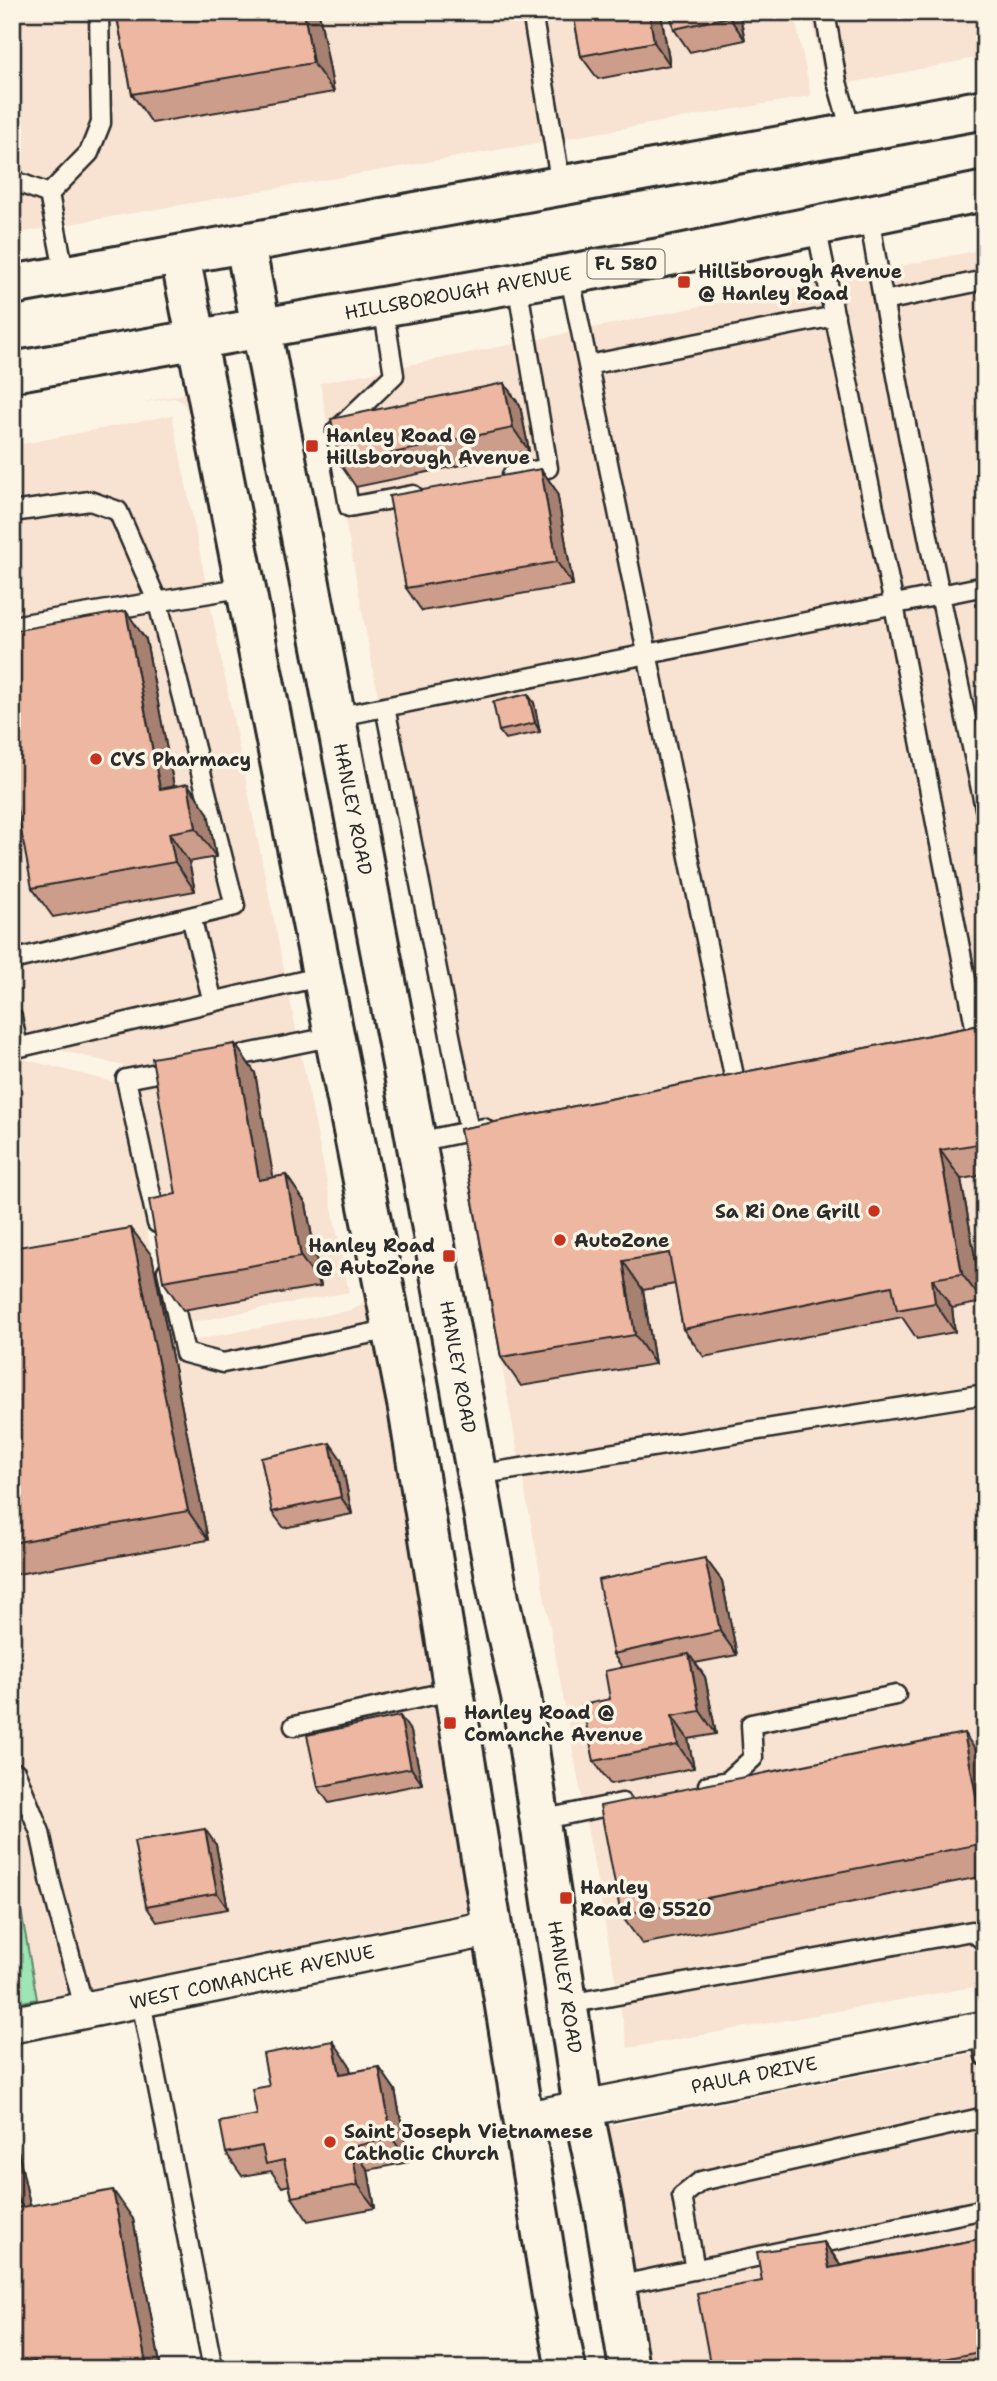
<svg xmlns="http://www.w3.org/2000/svg" width="997" height="2381" font-family="'Shantell Sans',sans-serif">
<style>
.built{fill:#f8e2d1}
.green{fill:#9de5b3;stroke:#64886f;stroke-width:2}
.lines{fill:none;stroke-linecap:round;stroke-linejoin:round}
.service-casing{stroke:#2b2b2b;stroke-width:23}
.minor-casing{stroke:#2b2b2b;stroke-width:40}
.secondary-casing{stroke:#2b2b2b;stroke-width:44}
.primary-casing{stroke:#2b2b2b;stroke-width:44}
.service{stroke:#fcf5e5;stroke-width:18}
.minor{stroke:#fcf5e5;stroke-width:35}
.secondary{stroke:#fcf5e5;stroke-width:38}
.primary{stroke:#fcf5e5;stroke-width:38}
.wall{fill:#cc9d8a;stroke:#2b2b2b;stroke-width:2}
.shaded-wall{fill:#a68071;stroke:#2b2b2b;stroke-width:2}
.building{fill:#edb7a1;stroke:#2b2b2b;stroke-width:2}
.poi-dot{fill:#c8321e;stroke:#fcf5e5;stroke-width:2.5}
.labels{text-anchor:middle;dominant-baseline:central;stroke-width:7;stroke-linejoin:round;paint-order:stroke}
.shield{fill:#fcf5e5;stroke:#6a6863;stroke-width:2}
.shield-label{font-size:18px;font-weight:bold;fill:#2b2b2b}
.poi-label{font-size:19px;font-weight:bold;fill:#2b2b2b;stroke:#fcf5e5;text-anchor:start}
.street-label{font-size:19px;fill:#2b2b2b;stroke:#fcf5e5}
</style>
<rect width="100%" height="100%" fill="#fcf5e5"/>
<filter id="ink" filterUnits="userSpaceOnUse"><feTurbulence type="fractalNoise" baseFrequency=".0143" numOctaves="2"/><feDisplacementMap in="SourceGraphic" scale="14" xChannelSelector="R" yChannelSelector="G"/><feConvolveMatrix kernelMatrix="1 2 1 2 8 2 1 2 1" color-interpolation-filters="sRGB"/></filter>
<g filter="url(#ink)">
<path class="built" d="M12 12H794L811 96 12 234Z
M810 12H985V56L826 88Z
M985 249V1985L628 2048 320 383Z
M189 393 390 1411 471 1911 37 1999 12 1860V1056L117 1083 166 1327 175 1340 185 1342 352 1310 361 1305 363 1300 364 1289 188 412 183 402 174 398 138 403Z
M172 415 349 1292 182 1324 131 1068 12 1038V446Z
M985 2051V2369H649L606 2126Z"/>
<path class="green" d="M12 1860 37 1999 12 2004Z"/>
<g class="lines">
<g class="service-casing">
<path id="service" d="M532 12 561 186
M825 12 837 82 852 134
M12 175 17 182 49 194
M49 194 89 153 101 123 99 12
M49 194 65 276
M869 215C901 414 943 611 985 808
M816 226 894 605 975 1026
M569 273 734 1076
M884 301 985 280
M383 306 394 375 336 431 349 507 413 495
M588 365 835 316
M512 475 548 468 517 283
M12 512 90 501 118 511 158 603 235 906 12 960
M12 626 246 587
M385 707 469 1131
M335 717 985 586
M191 917 213 1002
M12 1017 18 1048
M12 1049 323 976
M222 1059 335 1036
M417 1142 484 1128
M157 1223 126 1079 178 1069
M167 1271 185 1353 223 1363 393 1329
M477 1475 985 1394
M294 1726 455 1690
M12 1773H16L40 1832 51 1884 85 2011
M708 1785 728 1781 753 1758 751 1724 896 1695
M540 1820 622 1803
M141 2001 213 2369
M568 2004 972 1931 985 1942
M980 2030 985 2056
M695 2270 682 2196 701 2181 985 2117
M616 2286 985 2209"/>
</g>
<g class="minor-casing">
<path id="minor" d="M12 2025 492 1928
M524 2120 985 2029"/>
</g>
<g class="secondary-casing">
<path id="secondary" d="M245 244 405 1080 499 1599 521 1696 583 2108 603 2205 629 2369
M180 256 408 1408 552 2296 566 2369"/>
</g>
<g class="primary-casing">
<path id="primary" d="M12 285 985 109
M12 372 660 258 985 191"/>
</g>
<use href="#service" class="service"/>
<use href="#minor" class="minor"/>
<use href="#secondary" class="secondary"/>
<use href="#primary" class="primary"/>
</g>
<path class="wall" d="M116 12H319L334 92 152 123 132 94Z
M573 12H739L745 40 690 52 674 29 670 13 661 15 670 65 598 79 581 56Z
M504 383 520 406 529 451 356 487 340 464Z
M541 469 557 492 573 585 422 611 406 588Z
M146 640 174 787 208 813 216 857 189 862 195 891 53 917 32 888Z
M534 703 540 732 505 739 499 731Z
M985 1024V1175L961 1179 983 1302 952 1308 955 1332 917 1339 902 1317 704 1357 683 1329 675 1284 643 1290 655 1364 521 1386 501 1357 460 1129Z
M235 1044 255 1073 273 1178 286 1175 306 1204 321 1286 183 1310 163 1281 176 1194Z
M12 1248 152 1256 208 1540 12 1575Z
M341 1459 352 1514 284 1528 272 1512Z
M705 1558 722 1581 737 1655 695 1663 705 1677 716 1734 688 1739 694 1768 610 1784 594 1761 622 1667 613 1654Z
M411 1732 422 1784 329 1803 318 1787Z
M984 1762 985 1876 642 1944 621 1915Z
M216 1845 228 1909 157 1922 146 1906Z
M349 2064 351 2072 379 2067 395 2090 409 2162 368 2170 375 2208 308 2221 292 2197 289 2185 282 2187 271 2171 242 2176 226 2153 257 2115 269 2086Z
M12 2123 30 2206 133 2219 161 2369H12V2261H15L12 2245Z
M985 2238V2369H711L762 2281 824 2242 841 2265Z"/>
<path class="shaded-wall" d="M304 12H319L334 92 313 63Z
M649 12H660L661 15 670 65 654 42Z
M728 12H739L745 40 729 17Z
M504 383 520 406 529 451 513 428Z
M541 469 557 492 573 585 557 562Z
M126 611 146 640 180 818 160 789Z
M528 694 534 703 540 732 535 723Z
M188 784 208 813 216 857 196 828Z
M169 833 189 862 195 891 175 862Z
M235 1044 255 1073 279 1209 259 1180Z
M940 1150 961 1179 983 1302 962 1274Z
M286 1175 306 1204 321 1286 301 1257Z
M131 1228 152 1256 208 1540 188 1511Z
M623 1261 643 1290 655 1364 635 1335Z
M932 1279 952 1308 955 1332 935 1303Z
M330 1443 341 1459 352 1514 341 1497Z
M705 1558 722 1581 737 1655 720 1631Z
M689 1654 705 1677 716 1734 700 1711Z
M400 1716 411 1732 422 1784 411 1768Z
M672 1716 688 1739 694 1768 678 1745Z
M964 1733 984 1762 985 1840Z
M205 1829 216 1845 228 1909 217 1893Z
M333 2041 349 2064 356 2097 340 2074Z
M379 2067 395 2090 409 2162 392 2138Z
M12 2123 34 2223 18 2200 12 2174Z
M351 2147 368 2170 375 2208 358 2185Z
M113 2190 133 2219 161 2369H147Z
M824 2242 844 2271 829 2268Z"/>
<path class="building" d="M116 12H304L313 63 132 94Z
M573 12H649L654 42 581 56Z
M670 12H728L729 17 674 29Z
M504 383 513 428 340 464 331 419Z
M541 469 557 562 406 588 389 496Z
M126 611 160 789 188 784 196 828 169 833 175 862 32 888 12 783V631Z
M528 694 535 723 499 731 493 702Z
M985 1024V1143L940 1150 962 1274 932 1279 935 1303 897 1310 892 1286 683 1329 669 1253 623 1261 635 1335 501 1357 460 1129Z
M235 1044 259 1180 286 1175 301 1257 163 1281 149 1200 176 1194 152 1058Z
M131 1228 188 1511 12 1543V1248Z
M330 1443 341 1497 272 1512 261 1458Z
M705 1558 720 1631 613 1654 598 1580Z
M689 1654 700 1711 672 1716 678 1745 594 1761 582 1705 610 1699 605 1671Z
M400 1716 411 1768 318 1787 307 1735Z
M964 1733 985 1843 621 1915 600 1806Z
M205 1829 217 1893 146 1906 134 1841Z
M333 2041 340 2074 379 2067 392 2138 351 2147 358 2185 292 2197 284 2160 266 2164 262 2146 226 2153 220 2122 257 2115 252 2089 269 2086 263 2054Z
M12 2174 18 2200 12 2201Z
M113 2190 147 2369H36L35 2361 12 2366V2261H15L12 2245V2209Z
M985 2238V2351L890 2369H711L697 2293 762 2281 757 2252 824 2242 829 2268Z"/>
</g>
<g class="poi-dot">
<rect x="677" y="275" width="14" height="14" rx="3.5"/>
<rect x="305" y="439" width="14" height="14" rx="3.5"/>
<circle cx="96" cy="759" r="7"/>
<circle cx="874" cy="1211" r="7"/>
<circle cx="560" cy="1240" r="7"/>
<rect x="442" y="1249" width="14" height="14" rx="3.5"/>
<rect x="443" y="1716" width="14" height="14" rx="3.5"/>
<rect x="559" y="1891" width="14" height="14" rx="3.5"/>
<circle cx="330" cy="2142" r="7"/>
</g>
<g class="labels">
<rect class="shield" x="587.5" y="249.5" width="77" height="29" rx="5"/>
<g class="shield-label">
<text x="626" y="264">FL 580</text>
</g>
<g class="poi-label">
<text x="698" y="271">Hillsborough Avenue<tspan x="698" dy="22">@ Hanley Road</tspan></text>
<text x="326" y="435">Hanley Road @<tspan x="326" dy="22">Hillsborough Avenue</tspan></text>
<text x="110" y="759">CVS Pharmacy</text>
<text x="860" y="1211" text-anchor="end">Sa Ri One Grill</text>
<text x="574" y="1240">AutoZone</text>
<text x="435" y="1245" text-anchor="end">Hanley Road<tspan x="435" dy="22">@ AutoZone</tspan></text>
<text x="464" y="1712">Hanley Road @<tspan x="464" dy="22">Comanche Avenue</tspan></text>
<text x="580" y="1887">Hanley<tspan x="580" dy="22">Road @ 5520</tspan></text>
<text x="344" y="2131">Saint Joseph Vietnamese<tspan x="344" dy="22">Catholic Church</tspan></text>
</g>
<g class="street-label">
<text transform="translate(458 293) rotate(-10)">HILLSBOROUGH AVENUE</text>
<text transform="translate(353 809) rotate(79)">HANLEY ROAD</text>
<text transform="translate(458 1367) rotate(80)">HANLEY ROAD</text>
<text transform="translate(252 1977) rotate(-12)">WEST COMANCHE AVENUE</text>
<text transform="translate(565 1987) rotate(81)">HANLEY ROAD</text>
<text transform="translate(754 2075) rotate(-11)">PAULA DRIVE</text>
</g>
</g>
<rect width="997" height="2381" fill="none" stroke="#fcf5e5" stroke-width="42"/>
<rect x="21" y="21" width="955" height="2339" fill="none" stroke="#2b2b2b" stroke-width="2.5" filter="url(#ink)"/>
</svg>
